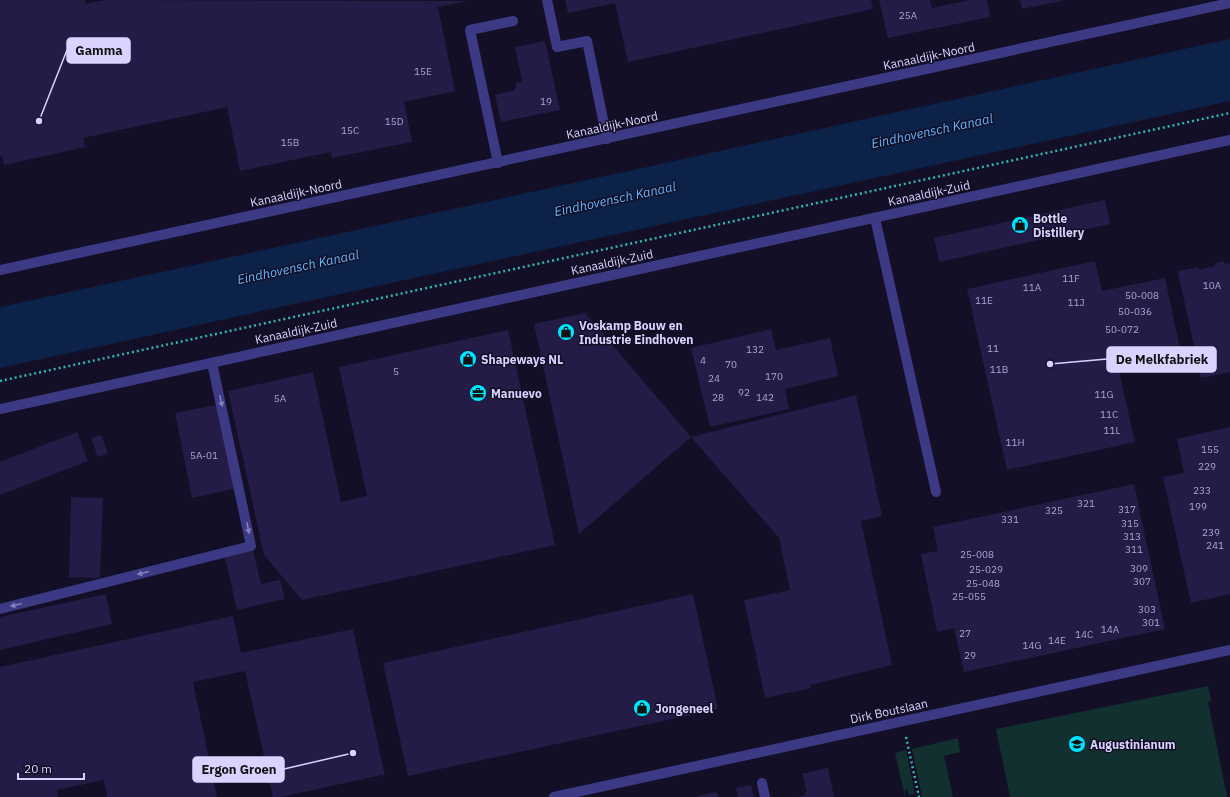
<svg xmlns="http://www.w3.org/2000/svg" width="1230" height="797" font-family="'IBM Plex Sans',sans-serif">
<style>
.green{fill:#12302f}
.water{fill:#0c2248}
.building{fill:#241b47}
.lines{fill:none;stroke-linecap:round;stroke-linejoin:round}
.path{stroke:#2fb8b0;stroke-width:2.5;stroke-dasharray:2 3;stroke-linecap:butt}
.minor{stroke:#3d3a85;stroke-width:10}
.oneway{fill:#837fbc}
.labels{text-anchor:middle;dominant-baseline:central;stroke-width:3;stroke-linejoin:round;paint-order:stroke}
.number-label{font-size:10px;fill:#aca6d1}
.street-label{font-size:12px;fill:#d9d4ff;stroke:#130f26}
.poi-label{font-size:12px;font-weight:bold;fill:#d9d4ff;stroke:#130f26;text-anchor:start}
.water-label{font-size:13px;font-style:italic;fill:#62b6ff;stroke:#130f26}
.leader{fill:none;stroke:#d9d4ff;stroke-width:1.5}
.callout-dot{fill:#d9d4ff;stroke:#130f26;stroke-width:1.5}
.callout{fill:#d9d4ff;stroke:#d9d4ff;stroke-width:1.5}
.callout-label{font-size:13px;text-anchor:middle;font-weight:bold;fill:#111}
</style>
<rect width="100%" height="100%" fill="#130f26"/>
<path class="green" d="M1208 686 1211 701 1208 702 1227 797H1010L996 729Z
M958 738 960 752 944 756 953 797H922L912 749Z
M906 750 915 794 909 795 907 789H905V797L895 753Z"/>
<path class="water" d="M1230 39V101L0 368V307L624 172Z"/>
<path class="building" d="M0 0H85L86 4 105 0 468 1 438 7 455 91 404 102 412 142 332 158 331 152 240 171 227 107 83 138 85 147 4 165 2 156 0 157Z
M565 0H871L873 9 628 62 615 3 568 13Z
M879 0H930L932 8 970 0H987L990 17 888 38Z
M1020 0H1062V1L1022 9Z
M545 41 560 110 501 122 495 95 515 90 516 83 522 81 515 47Z
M1105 200 1110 224 939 262 934 238Z
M1095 261 1102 291 1165 278 1182 358 1119 371 1135 442 1007 470 967 289Z
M1224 261 1225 264 1230 263V372L1201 378 1177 268 1179 271 1198 267 1199 270 1215 266V263Z
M585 313 691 437 579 534 534 324Z
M771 329 776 350 830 338 838 376 785 389 789 409 710 427 691 348Z
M508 330 555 545 302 600 264 555 228 391 313 372 341 502 367 496 339 367Z
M856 395 882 516 861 521 892 665 810 685 811 688 765 698 744 600 790 590 779 538 691 437Z
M221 404 238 488 192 498 175 413Z
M1230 427V594L1191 603 1163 477 1184 473 1177 439Z
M77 432 88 461 0 495V462Z
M101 435 108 453 98 457 91 438Z
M1134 484 1165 629 964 672 954 628 937 632 921 554 938 551 933 527Z
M71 497 103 498 100 578 69 577Z
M252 547 261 584 280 580 285 599 237 610 224 553Z
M106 594 112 624 0 650V617Z
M693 594 718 709 408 776 383 663Z
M233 616 241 653 353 629 385 776 382 775 281 797H273L245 671 193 682 217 797H107L104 780 57 790 58 797H0V667Z
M828 768 834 797H798L805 795V792H807L805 785H803L805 784 803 775 801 774Z
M751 785 754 797H738L736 788Z
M717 792 718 797H698V796Z"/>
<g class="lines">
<path class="path" d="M0 381 1230 113
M906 737 919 797"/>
<path class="minor" d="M547 0 557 47 587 41 607 139
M498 163 470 30 513 21
M875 218 936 492
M0 270 1230 3
M0 409 1230 140
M0 609 251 546 212 363
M762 783 765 797
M554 797 1230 650"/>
</g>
<defs><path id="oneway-solid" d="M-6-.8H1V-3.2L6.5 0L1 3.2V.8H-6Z"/></defs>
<g class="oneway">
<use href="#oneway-solid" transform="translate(221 401) rotate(77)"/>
<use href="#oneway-solid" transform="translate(248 528) rotate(79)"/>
<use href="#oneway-solid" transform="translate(143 573) rotate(166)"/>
<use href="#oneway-solid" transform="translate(16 605) rotate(166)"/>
</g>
<defs>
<g id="shop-disc" transform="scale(0.9)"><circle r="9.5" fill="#00e5ff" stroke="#130f26"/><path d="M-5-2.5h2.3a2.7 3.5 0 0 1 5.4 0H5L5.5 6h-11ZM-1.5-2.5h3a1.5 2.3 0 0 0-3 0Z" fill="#111"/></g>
<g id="office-disc" transform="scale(0.9)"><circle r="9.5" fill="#00e5ff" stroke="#130f26"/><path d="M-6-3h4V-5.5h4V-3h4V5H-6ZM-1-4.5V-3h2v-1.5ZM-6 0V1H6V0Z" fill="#111"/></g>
<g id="school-disc" transform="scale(0.9)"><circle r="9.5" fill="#00e5ff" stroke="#130f26"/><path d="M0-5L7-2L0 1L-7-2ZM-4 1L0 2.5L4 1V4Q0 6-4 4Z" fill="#111"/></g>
</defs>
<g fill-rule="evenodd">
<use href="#shop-disc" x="1020" y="225"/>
<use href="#shop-disc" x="566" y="332"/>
<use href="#shop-disc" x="468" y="359"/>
<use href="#office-disc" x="478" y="393"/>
<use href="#shop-disc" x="642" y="708"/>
<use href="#school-disc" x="1077" y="744"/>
</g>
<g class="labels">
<g class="number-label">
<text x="908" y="15">25A</text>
<text x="423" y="71">15E</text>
<text x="546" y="101">19</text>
<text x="394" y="121">15D</text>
<text x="350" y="130">15C</text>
<text x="290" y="142">15B</text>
<text x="1071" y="278">11F</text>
<text x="1212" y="285">10A</text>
<text x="1032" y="287">11A</text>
<text x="1142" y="295">50-008</text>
<text x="984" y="300">11E</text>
<text x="1076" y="302">11J</text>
<text x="1135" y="311">50-036</text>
<text x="1122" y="329">50-072</text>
<text x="993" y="348">11</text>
<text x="755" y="349">132</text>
<text x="703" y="360">4</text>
<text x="731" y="364">70</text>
<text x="999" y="369">11B</text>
<text x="396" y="371">5</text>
<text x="774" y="376">170</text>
<text x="714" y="378">24</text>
<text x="744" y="392">92</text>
<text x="1104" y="394">11G</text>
<text x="718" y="397">28</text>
<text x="765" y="397">142</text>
<text x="280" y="398">5A</text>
<text x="1109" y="414">11C</text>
<text x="1112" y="430">11L</text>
<text x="1015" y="442">11H</text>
<text x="1210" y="449">155</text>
<text x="204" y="455">5A-01</text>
<text x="1207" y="466">229</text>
<text x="1202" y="490">233</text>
<text x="1086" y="503">321</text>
<text x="1198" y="506">199</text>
<text x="1127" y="509">317</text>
<text x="1054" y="510">325</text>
<text x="1010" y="519">331</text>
<text x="1130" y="523">315</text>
<text x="1211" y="532">239</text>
<text x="1132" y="536">313</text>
<text x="1215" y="545">241</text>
<text x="1134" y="549">311</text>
<text x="977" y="554">25-008</text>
<text x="1139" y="568">309</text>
<text x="986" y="569">25-029</text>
<text x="1142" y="581">307</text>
<text x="983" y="583">25-048</text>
<text x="969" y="596">25-055</text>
<text x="1147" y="609">303</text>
<text x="1151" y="622">301</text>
<text x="1110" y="629">14A</text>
<text x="965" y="633">27</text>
<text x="1084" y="634">14C</text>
<text x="1057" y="640">14E</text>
<text x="1032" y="645">14G</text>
<text x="970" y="655">29</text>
</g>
<g class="street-label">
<text transform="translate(929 56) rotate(-12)">Kanaaldijk-Noord</text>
<text transform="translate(612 125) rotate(-12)">Kanaaldijk-Noord</text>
<text transform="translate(296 193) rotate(-12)">Kanaaldijk-Noord</text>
<text transform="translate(929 193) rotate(-12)">Kanaaldijk-Zuid</text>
<text transform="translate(612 262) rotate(-12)">Kanaaldijk-Zuid</text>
<text transform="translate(296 331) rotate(-12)">Kanaaldijk-Zuid</text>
<text transform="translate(889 711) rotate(-12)">Dirk Boutslaan</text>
</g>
<g class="poi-label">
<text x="1033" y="218">Bottle<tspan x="1033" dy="14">Distillery</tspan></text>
<text x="579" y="325">Voskamp Bouw en<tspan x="579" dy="14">Industrie Eindhoven</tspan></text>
<text x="481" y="359">Shapeways NL</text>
<text x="491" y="393">Manuevo</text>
<text x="655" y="708">Jongeneel</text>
<text x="1090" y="744">Augustinianum</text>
</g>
<g class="water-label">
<text transform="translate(932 131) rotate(-12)">Eindhovensch Kanaal</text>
<text transform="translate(615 199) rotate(-12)">Eindhovensch Kanaal</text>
<text transform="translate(298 267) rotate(-12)">Eindhovensch Kanaal</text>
</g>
</g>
<path class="leader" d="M39 121L67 50M1050 364L1107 359M353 753L284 769"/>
<g class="callout-dot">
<circle cx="39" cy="121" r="4"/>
<circle cx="1050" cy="364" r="4"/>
<circle cx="353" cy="753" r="4"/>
</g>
<g class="callout">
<rect x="67" y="38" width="63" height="25" rx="4"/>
<rect x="1107" y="347" width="109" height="25" rx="4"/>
<rect x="193" y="757" width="91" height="25" rx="4"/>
</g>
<g class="callout-label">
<text x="99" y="55">Gamma</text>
<text x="1162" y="364">De Melkfabriek</text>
<text x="239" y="774">Ergon Groen</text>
</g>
<path d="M18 773v6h66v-6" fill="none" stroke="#d9d4ff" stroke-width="2"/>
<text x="24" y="773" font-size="12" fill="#d9d4ff" stroke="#130f26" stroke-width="3" paint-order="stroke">20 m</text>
</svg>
